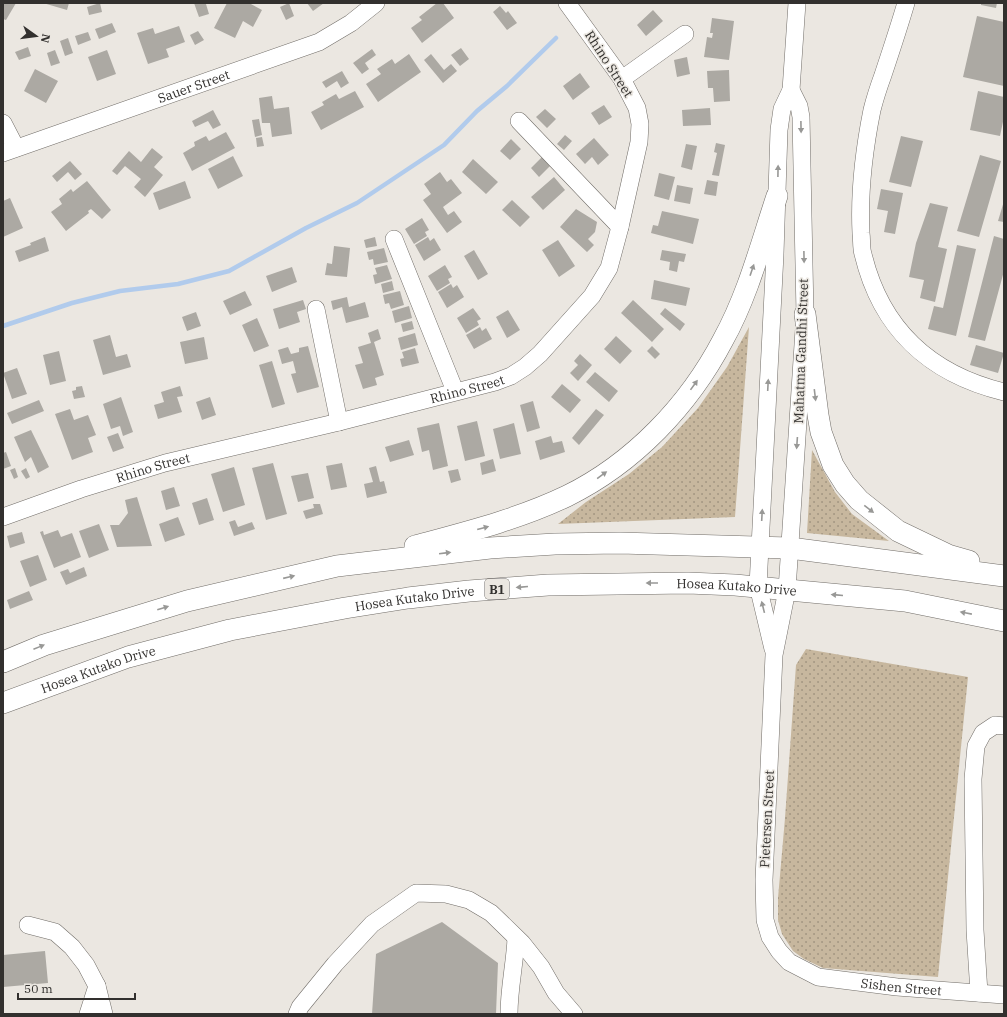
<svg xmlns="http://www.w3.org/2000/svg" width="1007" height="1017" font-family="'IBM Plex Serif',serif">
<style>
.grass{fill:url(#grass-dots)}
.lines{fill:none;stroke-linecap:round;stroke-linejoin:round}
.stream{stroke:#b1cbec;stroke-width:4.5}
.building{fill:#aca9a3}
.minor-casing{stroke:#716d68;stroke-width:18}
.major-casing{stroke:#716d68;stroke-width:22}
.minor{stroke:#fff;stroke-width:17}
.major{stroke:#fff;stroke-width:21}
.oneway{fill:#989896}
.labels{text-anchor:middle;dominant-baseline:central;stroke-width:3;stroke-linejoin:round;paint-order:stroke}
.shield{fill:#ebe7e1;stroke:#6a6764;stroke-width:1}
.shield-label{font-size:12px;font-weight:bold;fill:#32302e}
.street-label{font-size:13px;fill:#32302e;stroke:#ebe7e1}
</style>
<defs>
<pattern id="grass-dots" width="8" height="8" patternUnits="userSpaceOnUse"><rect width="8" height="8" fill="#c7b79e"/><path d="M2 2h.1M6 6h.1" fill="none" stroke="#a29581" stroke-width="1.8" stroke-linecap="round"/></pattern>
</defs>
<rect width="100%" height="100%" fill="#ebe7e1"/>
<path class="grass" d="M749 327 735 517 558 524 586 502 629 474 662 447 698 408 727 367Z
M812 450 835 492 852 514 889 541 807 533Z
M806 649 968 677 938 977 823 968 804 959 793 951 782 934 778 920V898L785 818 796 665Z"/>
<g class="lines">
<path class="stream" d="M3 326 72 303 120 291 178 284 229 271 306 228 357 203 444 145 477 111 507 86 556 38"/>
</g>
<path class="building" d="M3 3H16L6 20 3 19Z
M43 3H69L67 10Z
M100 3 102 12 89 15 87 7Z
M194 3H209L206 4 209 14 199 17Z
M227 3H249L262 10 253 27 243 21 235 38 214 28Z
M289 3 294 16 286 20 280 7Z
M307 3H324L313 11Z
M437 3H443L454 18 422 43 411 28 422 20 419 17Z
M981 3H997L996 8 981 5Z
M500 6 506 13 508 11 517 23 507 30 493 12Z
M653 10 663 21 646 36 637 25Z
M977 16 1004 22V86L963 77Z
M712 18 734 21 729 60 704 57 707 37 712 38 713 33H710Z
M112 23 116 32 99 39 95 29Z
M179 26 185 42 166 49 169 57 148 64 137 33 153 28 155 34Z
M198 31 204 40 195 45 190 35Z
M88 32 91 40 78 45 75 36Z
M68 38 73 53 65 56 60 41Z
M28 47 31 56 19 60 15 52Z
M461 48 469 59 460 66 451 55Z
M372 49 376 55 365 63 369 69 362 74 353 63Z
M55 50 60 63 51 66 47 53Z
M107 50 116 74 97 81 88 57Z
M409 54 421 72 378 102 366 84 381 74 377 69 392 59 395 64Z
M431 54 444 70 451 64 457 71 443 83 424 60Z
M687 57 690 74 677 77 674 60Z
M35 69 58 81 46 103 24 91Z
M729 70 730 101 714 102 713 88H708L707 71Z
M342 71 349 83 341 88 337 81 326 88 322 82Z
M580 73 590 87 573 100 563 86Z
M355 91 364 107 321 130 311 112 324 105 322 102 336 94 339 99Z
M978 91 1004 97V117L1000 136 970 130Z
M272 96 274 109 289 107 292 134 272 137 270 123H262L259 98Z
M604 105 612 117 599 125 591 113Z
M710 108 711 125 683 126 682 110Z
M545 109 556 119 547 128 536 117Z
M213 110 221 125 213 129 208 121 195 127 192 121Z
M259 119 262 135 255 137 252 120Z
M226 132 235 148 192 171 183 153 195 146 194 142 206 136 209 141Z
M565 135 572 141 564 150 557 144Z
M901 136 923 141 911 187 889 182Z
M262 137 264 146 257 147 256 138Z
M594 138 609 155 598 165 592 157 585 164 576 154Z
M511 139 521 149 510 160 500 151Z
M716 143 725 145 719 176 712 175 717 153 714 152Z
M686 144 697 146 692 170 681 167Z
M152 148 163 157 154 167 163 175 145 197 134 187 141 179 125 166 117 175 112 171 129 151 141 162Z
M544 155 552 164 539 177 531 168Z
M980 155 1001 161 979 237 957 231Z
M233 156 243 176 218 189 208 169Z
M473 159 498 182 486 194 462 172Z
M70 161 82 174 75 180 68 172 57 182 52 176Z
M440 172 447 182 451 179 462 193 443 207 448 215 454 211 462 222 447 233 423 200 431 194 424 184Z
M659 173 675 177 669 200 654 196Z
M554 177 565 190 543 210 531 197Z
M707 180 718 182 716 196 704 194Z
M87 181 111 210 102 219 91 209 88 211 89 213 66 231 51 212 62 204 59 199 71 189 73 192Z
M185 181 191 198 159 210 153 193Z
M677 185 693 188 690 204 674 201Z
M881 189 903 193 895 234 884 232 888 211 877 209Z
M10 198 23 228 3 237V201Z
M512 200 530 217 520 227 502 210Z
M1004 201V222L998 221Z
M930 203 948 207 938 247 947 249 935 302 920 298 924 280 909 277 916 243Z
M576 209 597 222 595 232 588 239 594 245 587 252 560 227Z
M662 211 699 219 693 244 651 233 653 225 658 226Z
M422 218 429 230 425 232 427 236 414 244 405 229Z
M994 236 1004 239V271L985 341 968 337Z
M45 237 49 251 19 262 15 251 31 245 30 243Z
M375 237 377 246 366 248 364 240Z
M428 237 430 241 434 238 441 250 424 261 415 245Z
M558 240 575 266 559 277 542 250Z
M957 245 976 249 956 336 928 329 934 306 943 308Z
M334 246 350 248 347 277 325 275 327 263 332 264Z
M384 248 388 262 374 265 373 259 369 260 367 252Z
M474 250 488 274 478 280 464 256Z
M662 250 686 254 684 262 679 261 677 272 669 270 670 262 660 260Z
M387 265 392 279 375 284 373 275 377 274 375 268Z
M445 265 452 277 448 279 450 283 437 291 428 276Z
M292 267 297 282 272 292 266 276Z
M654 280 690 288 686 306 651 299Z
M392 281 394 290 383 293 381 284Z
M451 284 453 288 457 285 464 297 447 308 438 292Z
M245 291 252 305 230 315 223 301Z
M400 291 404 305 391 309 389 303 385 304 383 295Z
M347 297 349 307 365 302 369 317 346 323 342 307 333 310 331 301Z
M303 300 306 309 297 312 300 322 279 329 273 309Z
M633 300 664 329 652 342 621 313Z
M409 306 412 318 395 323 392 311Z
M473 308 481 319 477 321 479 325 466 333 457 318Z
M665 308 685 324 680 331 660 314Z
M508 310 520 330 507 338 496 317Z
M196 312 201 326 187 331 182 317Z
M257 318 269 346 254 352 242 325Z
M412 321 414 329 403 332 401 324Z
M480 327 482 331 486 328 492 339 474 349 466 335Z
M378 329 381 339 374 342 384 375 375 378 377 385 363 389 355 365 363 363 358 347 371 343 368 333Z
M415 333 418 345 401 350 398 338Z
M110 335 116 357 127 354 131 367 103 375 93 340Z
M616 336 632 351 620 364 604 349Z
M204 337 208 359 185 364 180 342Z
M976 345 1004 353 998 373 970 365Z
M308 346 319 387 297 393 291 374 296 373 293 361 282 364 278 350 288 347 291 354 299 352V348Z
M652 346 660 354 655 359 647 351Z
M415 348 419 363 402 367 400 359 404 358 402 352Z
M59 351 66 381 50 385 43 355Z
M580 354 592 365 578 381 570 373 578 365 574 361Z
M272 361 285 404 272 408 259 365Z
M17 368 27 394 12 399 3 373Z
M595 372 618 391 609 402 586 382Z
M562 384 581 400 570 413 551 397Z
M82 386 85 397 74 399 72 391 76 390V387Z
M180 386 183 396 177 397 182 412 158 419 154 405 164 402 161 392Z
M121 397 133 432 123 436 120 426 111 429 103 404Z
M210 397 216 415 202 420 196 402Z
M39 400 44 411 12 424 7 413Z
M533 401 540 428 527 432 520 405Z
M70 409 74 420 88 415 96 435 88 438 93 452 72 460 55 414Z
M596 409 604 415 579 445 572 438Z
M477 421 485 456 465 461 457 426Z
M439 423 448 466 433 470 429 450 422 452 417 428Z
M514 423 521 454 500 459 493 429Z
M31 430 49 467 38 473 31 457 25 462 14 437Z
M118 433 124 448 113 452 107 437Z
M551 436 553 443 562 441 565 452 540 460 535 441Z
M409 440 414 455 390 462 385 447Z
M6 452 11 466 3 469V453Z
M493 459 496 471 482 475 480 463Z
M273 463 287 514 266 520 252 468Z
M342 463 347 487 331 490 326 466Z
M376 466 380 482 384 481 387 493 367 498 364 484 373 482 369 468Z
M234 467 245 505 223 512 211 474Z
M15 468 18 477 14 479 10 470Z
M26 468 30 477 26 479 21 471Z
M458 469 461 480 451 483 448 471Z
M308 473 314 498 298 502 291 476Z
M174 487 180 506 166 510 161 491Z
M137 497 152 546 117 547 110 525H119L128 513 125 500Z
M207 498 214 520 199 525 192 503Z
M313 504H320L323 514 306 519 303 511 314 508Z
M178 517 185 535 165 542 159 524Z
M235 520 238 527 252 522 255 529 234 536 229 522Z
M99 524 109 550 89 558 79 531Z
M58 530 61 537 72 533 81 557 54 568 40 532 43 531 44 535Z
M22 532 25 543 10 548 7 536Z
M38 555 47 580 30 587 20 561Z
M84 567 87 576 66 585 60 572 68 569 70 573Z
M29 591 33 600 10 609 7 600Z
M442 922 498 963 496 1014H372L376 954Z
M45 951 48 983 3 987V955Z"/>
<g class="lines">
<g class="minor-casing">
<g id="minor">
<path d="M906 3C899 27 891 51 883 75 879 86 875 98 872 110 864 150 859 193 861 233 862 240 861 248 863 254 881 329 930 374 1004 392"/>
<path d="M622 79 685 34"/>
<path id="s1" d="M791 90 799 106 801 117 805 314 787 590 774 655 764 880 765 920 770 937 779 951 789 962 818 977 897 987 1004 995"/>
<path d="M519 121 620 227"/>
<path d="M3 123 16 148"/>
<path id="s2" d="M3 153 319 42 351 23 376 3"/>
<path d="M394 239 455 391"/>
<path d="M316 309 339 422"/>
<path id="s3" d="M3 517 81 489 165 463 339 422 495 382 511 376 525 367 540 354 592 296 609 268 620 227 639 142 640 124 637 108 622 79 567 3"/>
<path d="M773 649 758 586 775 254 779 130 782 109 791 90 797 3"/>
<path d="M28 925 55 932 72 947 86 965 97 986 88 1014"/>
<path d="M97 986 104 1014"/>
<path d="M979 993 975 930 973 779 976 746 983 733 995 725 1004 726"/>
<path d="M297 1014 300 1007 335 964 372 924 416 893 446 894 469 900 491 913 522 943 541 967 556 993 574 1014"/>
<path d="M509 1014C509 988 515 963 516 938"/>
</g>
</g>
<g class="major-casing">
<g id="major">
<path d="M805 314 818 415 821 432 833 465 845 484 859 500 898 531 948 555 969 561"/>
<path d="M415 546C467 532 519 519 567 496 634 463 689 405 723 340 748 295 761 244 777 196"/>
<path d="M3 662 44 645 187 601 337 566 490 548 555 544 620 543 790 548 1004 576"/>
<path id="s4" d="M3 703 128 657 230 630 345 608 408 598 469 591 548 585 688 583 735 585 905 601 1004 621"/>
</g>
</g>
<use href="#minor" class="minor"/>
<use href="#major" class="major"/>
</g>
<defs><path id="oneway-solid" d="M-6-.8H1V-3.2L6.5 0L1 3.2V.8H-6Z"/></defs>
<g class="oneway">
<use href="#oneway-solid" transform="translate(801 127) rotate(89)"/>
<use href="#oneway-solid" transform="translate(778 171) rotate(-89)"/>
<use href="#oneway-solid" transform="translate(804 257) rotate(89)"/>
<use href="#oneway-solid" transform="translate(752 270) rotate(-71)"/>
<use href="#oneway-solid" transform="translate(694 385) rotate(-54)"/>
<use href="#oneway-solid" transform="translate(768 385) rotate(-87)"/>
<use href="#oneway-solid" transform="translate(815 395) rotate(83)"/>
<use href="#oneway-solid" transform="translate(797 443) rotate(94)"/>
<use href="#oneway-solid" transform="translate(602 475) rotate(-36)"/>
<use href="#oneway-solid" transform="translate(869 509) rotate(38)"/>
<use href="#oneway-solid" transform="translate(762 515) rotate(-87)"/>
<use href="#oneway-solid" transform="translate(483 528) rotate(-15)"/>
<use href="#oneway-solid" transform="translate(445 553) rotate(-7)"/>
<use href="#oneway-solid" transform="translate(289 577) rotate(-13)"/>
<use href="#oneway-solid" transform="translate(652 583) rotate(180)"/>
<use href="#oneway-solid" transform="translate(522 587) rotate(175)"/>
<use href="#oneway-solid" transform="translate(837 595) rotate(-175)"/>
<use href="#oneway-solid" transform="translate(763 607) rotate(-104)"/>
<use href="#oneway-solid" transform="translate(163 608) rotate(-17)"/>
<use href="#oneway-solid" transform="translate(966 613) rotate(-169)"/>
<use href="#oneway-solid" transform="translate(39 647) rotate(-22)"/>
</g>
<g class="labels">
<rect class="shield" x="485" y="579" width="24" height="20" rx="3"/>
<g class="shield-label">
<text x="497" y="589">B1</text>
</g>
<g class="street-label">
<text transform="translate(609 64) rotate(57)">Rhino Street</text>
<text stroke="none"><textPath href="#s2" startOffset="202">Sauer Street</textPath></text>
<text transform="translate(801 351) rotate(-88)">Mahatma Gandhi Street</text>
<text stroke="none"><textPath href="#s3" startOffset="482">Rhino Street</textPath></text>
<text stroke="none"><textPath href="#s3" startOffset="158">Rhino Street</textPath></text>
<text stroke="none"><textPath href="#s4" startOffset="749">Hosea Kutako Drive</textPath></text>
<text stroke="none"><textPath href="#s4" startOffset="426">Hosea Kutako Drive</textPath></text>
<text stroke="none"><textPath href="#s4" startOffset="101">Hosea Kutako Drive</textPath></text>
<text transform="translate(767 819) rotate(-87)">Pietersen Street</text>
<text stroke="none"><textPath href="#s1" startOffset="1000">Sishen Street</textPath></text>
</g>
</g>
<rect width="1007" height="1017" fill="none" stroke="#32302e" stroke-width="8"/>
<g transform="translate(36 36) rotate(104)" stroke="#ebe7e1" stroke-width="3" paint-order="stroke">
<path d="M0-3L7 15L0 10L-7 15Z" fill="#32302e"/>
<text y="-6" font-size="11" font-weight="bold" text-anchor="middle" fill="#32302e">N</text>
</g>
<path d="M18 993v6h117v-6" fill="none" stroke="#32302e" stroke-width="2"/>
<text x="24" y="993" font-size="12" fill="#32302e" stroke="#ebe7e1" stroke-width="3" paint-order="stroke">50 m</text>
</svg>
